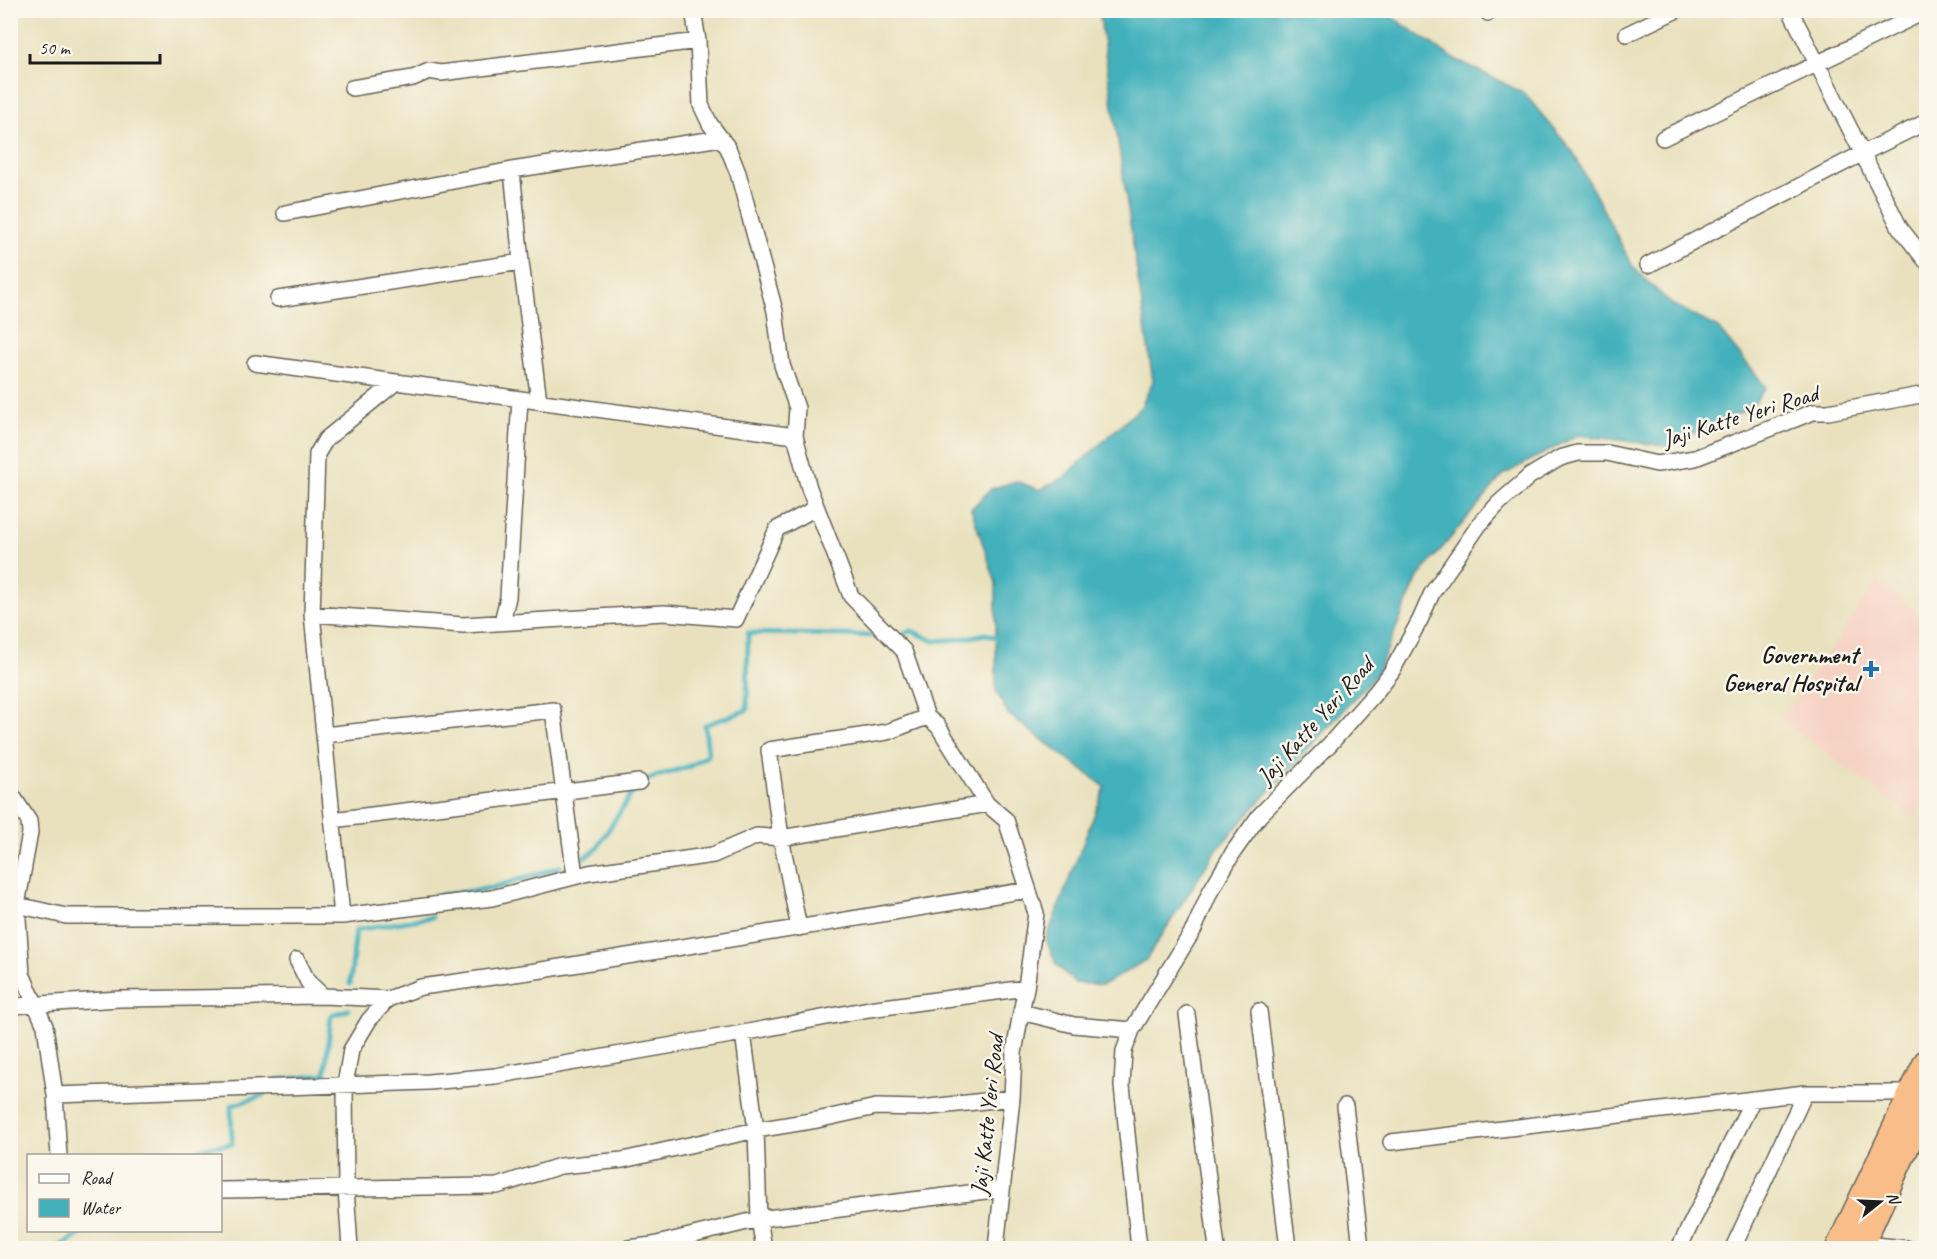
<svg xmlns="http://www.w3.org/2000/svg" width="1937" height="1259" font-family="Caveat,sans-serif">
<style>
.built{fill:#f6d2c3}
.water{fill:#42b1bc;stroke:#2f666c;stroke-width:1.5}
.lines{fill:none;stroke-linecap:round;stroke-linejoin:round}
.stream{stroke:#42b1bc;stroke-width:5}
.minor-casing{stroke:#646155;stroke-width:18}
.trunk-casing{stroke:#646155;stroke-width:27}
.minor{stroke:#fff;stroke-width:15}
.trunk{stroke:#f8bd89;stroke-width:24}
.poi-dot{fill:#1f6fb2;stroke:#fbf7ec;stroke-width:2}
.labels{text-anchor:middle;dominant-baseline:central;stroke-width:5;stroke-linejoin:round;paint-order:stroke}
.street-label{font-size:24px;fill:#1c1c1c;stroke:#fbf7ec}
.poi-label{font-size:24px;font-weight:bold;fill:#1c1c1c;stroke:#fbf7ec;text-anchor:end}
</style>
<rect width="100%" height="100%" fill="#fbf7ec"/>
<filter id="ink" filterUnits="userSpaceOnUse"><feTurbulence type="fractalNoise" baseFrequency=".0167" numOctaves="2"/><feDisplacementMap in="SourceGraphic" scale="12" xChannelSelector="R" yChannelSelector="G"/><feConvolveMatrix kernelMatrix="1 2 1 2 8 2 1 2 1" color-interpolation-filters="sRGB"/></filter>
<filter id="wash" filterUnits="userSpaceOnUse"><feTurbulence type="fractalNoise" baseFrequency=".008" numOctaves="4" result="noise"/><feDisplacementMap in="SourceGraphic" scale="24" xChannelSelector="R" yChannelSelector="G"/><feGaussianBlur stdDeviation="1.35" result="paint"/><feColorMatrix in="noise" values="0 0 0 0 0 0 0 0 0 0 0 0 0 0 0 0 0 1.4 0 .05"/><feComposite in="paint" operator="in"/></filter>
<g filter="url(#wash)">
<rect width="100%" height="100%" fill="#e9e1be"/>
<path class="built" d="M1878 581 1926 619V791L1915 819 1781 719Z"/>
<path class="water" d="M1099 11H1383L1453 58 1524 93 1573 152 1633 267 1670 303 1718 328 1766 387 1751 408 1666 446 1578 435 1503 475 1418 577 1377 673 1217 849 1146 960 1103 985 1075 983 1056 964 1046 939 1105 787 1008 714 996 691V583L971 509 991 489 1016 481 1040 490 1063 478 1141 407 1153 381Z"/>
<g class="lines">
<path class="stream" d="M905 633 912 631 934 641 961 639 986 634 1002 640
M577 861 595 851 639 782 690 766 708 755 705 725 747 710 748 633 886 636
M441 895 493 888 560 867
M350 984 356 930 432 917
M278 1080 325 1075 331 1015 348 1010
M189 1156 207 1147 232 1144 231 1106 264 1095
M57 1248 88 1230"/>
</g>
</g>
<g filter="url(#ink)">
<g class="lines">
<g class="minor-casing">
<path id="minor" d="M693 10 698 41 701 105 710 124 728 148 738 173 775 311 782 365 797 408 795 436 809 488 851 596 904 651 927 717 938 726 987 804
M1790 10 1900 228 1926 261
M1488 13V10
M1627 34 1677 10
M352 88 413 78 429 71 441 73 698 41
M1663 138 1926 11
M512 170 521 262 539 401
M285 213 512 170 721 138
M1648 265 1861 154 1926 122
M278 299 521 262
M255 363 795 436
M312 614 463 625 664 613 736 619 777 529 816 508
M502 622 508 597 520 399
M324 735 553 710 575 876
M10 792 29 821 30 833 17 905 22 974 45 1026 55 1095 59 1156
M332 820 639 782
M10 907 17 905 66 916H342L492 898 589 873 713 855 757 836 781 838 987 804 1006 820 1036 913 1026 988 1021 1012
M342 916 312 614 317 454 326 439 395 383
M799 928 781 838 769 750 887 732 927 717
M297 960 308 982 323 996 388 999
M10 1006 119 999 323 996
M1259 1011 1288 1248
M1187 1014 1217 1248
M1132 1030 1124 1051 1122 1086 1139 1248
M743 1033 756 1130 759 1219 764 1248
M55 1095 429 1082 495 1076 743 1033 869 1009 1026 988
M1345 1106 1361 1248
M1391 1142 1805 1093H1911
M220 1190 497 1186 560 1166 623 1160 756 1130 817 1120 876 1107 921 1108 1012 1098
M1863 1244 1906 1248
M350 1248 346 1189 345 1085 351 1050 369 1020 388 999 421 987 536 971 1028 890
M628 1248 653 1245 759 1219 1002 1189
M996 1248 1012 1098 1014 1053 1021 1012 1074 1025 1132 1030 1194 929 1210 892 1234 851 1259 816 1330 744 1376 692 1392 671 1420 620 1432 593 1479 525 1499 503 1530 476 1560 458 1578 453H1607L1657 464 1695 458 1813 412H1828L1926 394
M1679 1248 1753 1099
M1733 1248 1805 1093"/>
</g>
<g class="trunk-casing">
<path id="trunk" d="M1838 1248 1926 1062
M1860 1248 1926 1105"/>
</g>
<use href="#minor" class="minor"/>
<use href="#trunk" class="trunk"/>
</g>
</g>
<path class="poi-dot" d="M1868 660h6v6h6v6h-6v6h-6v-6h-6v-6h6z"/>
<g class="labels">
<g class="street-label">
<text transform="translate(1740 416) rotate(-17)">Jaji Katte Yeri Road</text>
<text transform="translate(1315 721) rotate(-48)">Jaji Katte Yeri Road</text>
<text transform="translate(987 1115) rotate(-84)">Jaji Katte Yeri Road</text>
</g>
<g class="poi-label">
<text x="1858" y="655">Government<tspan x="1858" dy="28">General Hospital</tspan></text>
</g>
</g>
<rect width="1937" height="1259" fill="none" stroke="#fbf7ec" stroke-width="36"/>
<rect x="27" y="1154" width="195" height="78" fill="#fbf7ec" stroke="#a29f99" stroke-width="1.5"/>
<rect x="39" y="1174" width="30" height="9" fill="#ffffff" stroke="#a29f99" stroke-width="1.5"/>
<text x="81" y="1184" font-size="18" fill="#1c1c1c">Road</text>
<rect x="39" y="1199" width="30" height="18" fill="#42b1bc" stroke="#a29f99" stroke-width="1.5"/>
<text x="81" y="1214" font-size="18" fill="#1c1c1c">Water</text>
<g transform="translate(1880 1202) rotate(72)" stroke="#fbf7ec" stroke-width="4.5" paint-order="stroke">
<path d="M0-4.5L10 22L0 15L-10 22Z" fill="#1c1c1c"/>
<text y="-9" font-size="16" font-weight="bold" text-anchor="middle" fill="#1c1c1c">N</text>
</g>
<path d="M30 54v9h130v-9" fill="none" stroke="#1c1c1c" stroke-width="3"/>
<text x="39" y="54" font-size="18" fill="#1c1c1c" stroke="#fbf7ec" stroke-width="4.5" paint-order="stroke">50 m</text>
</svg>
